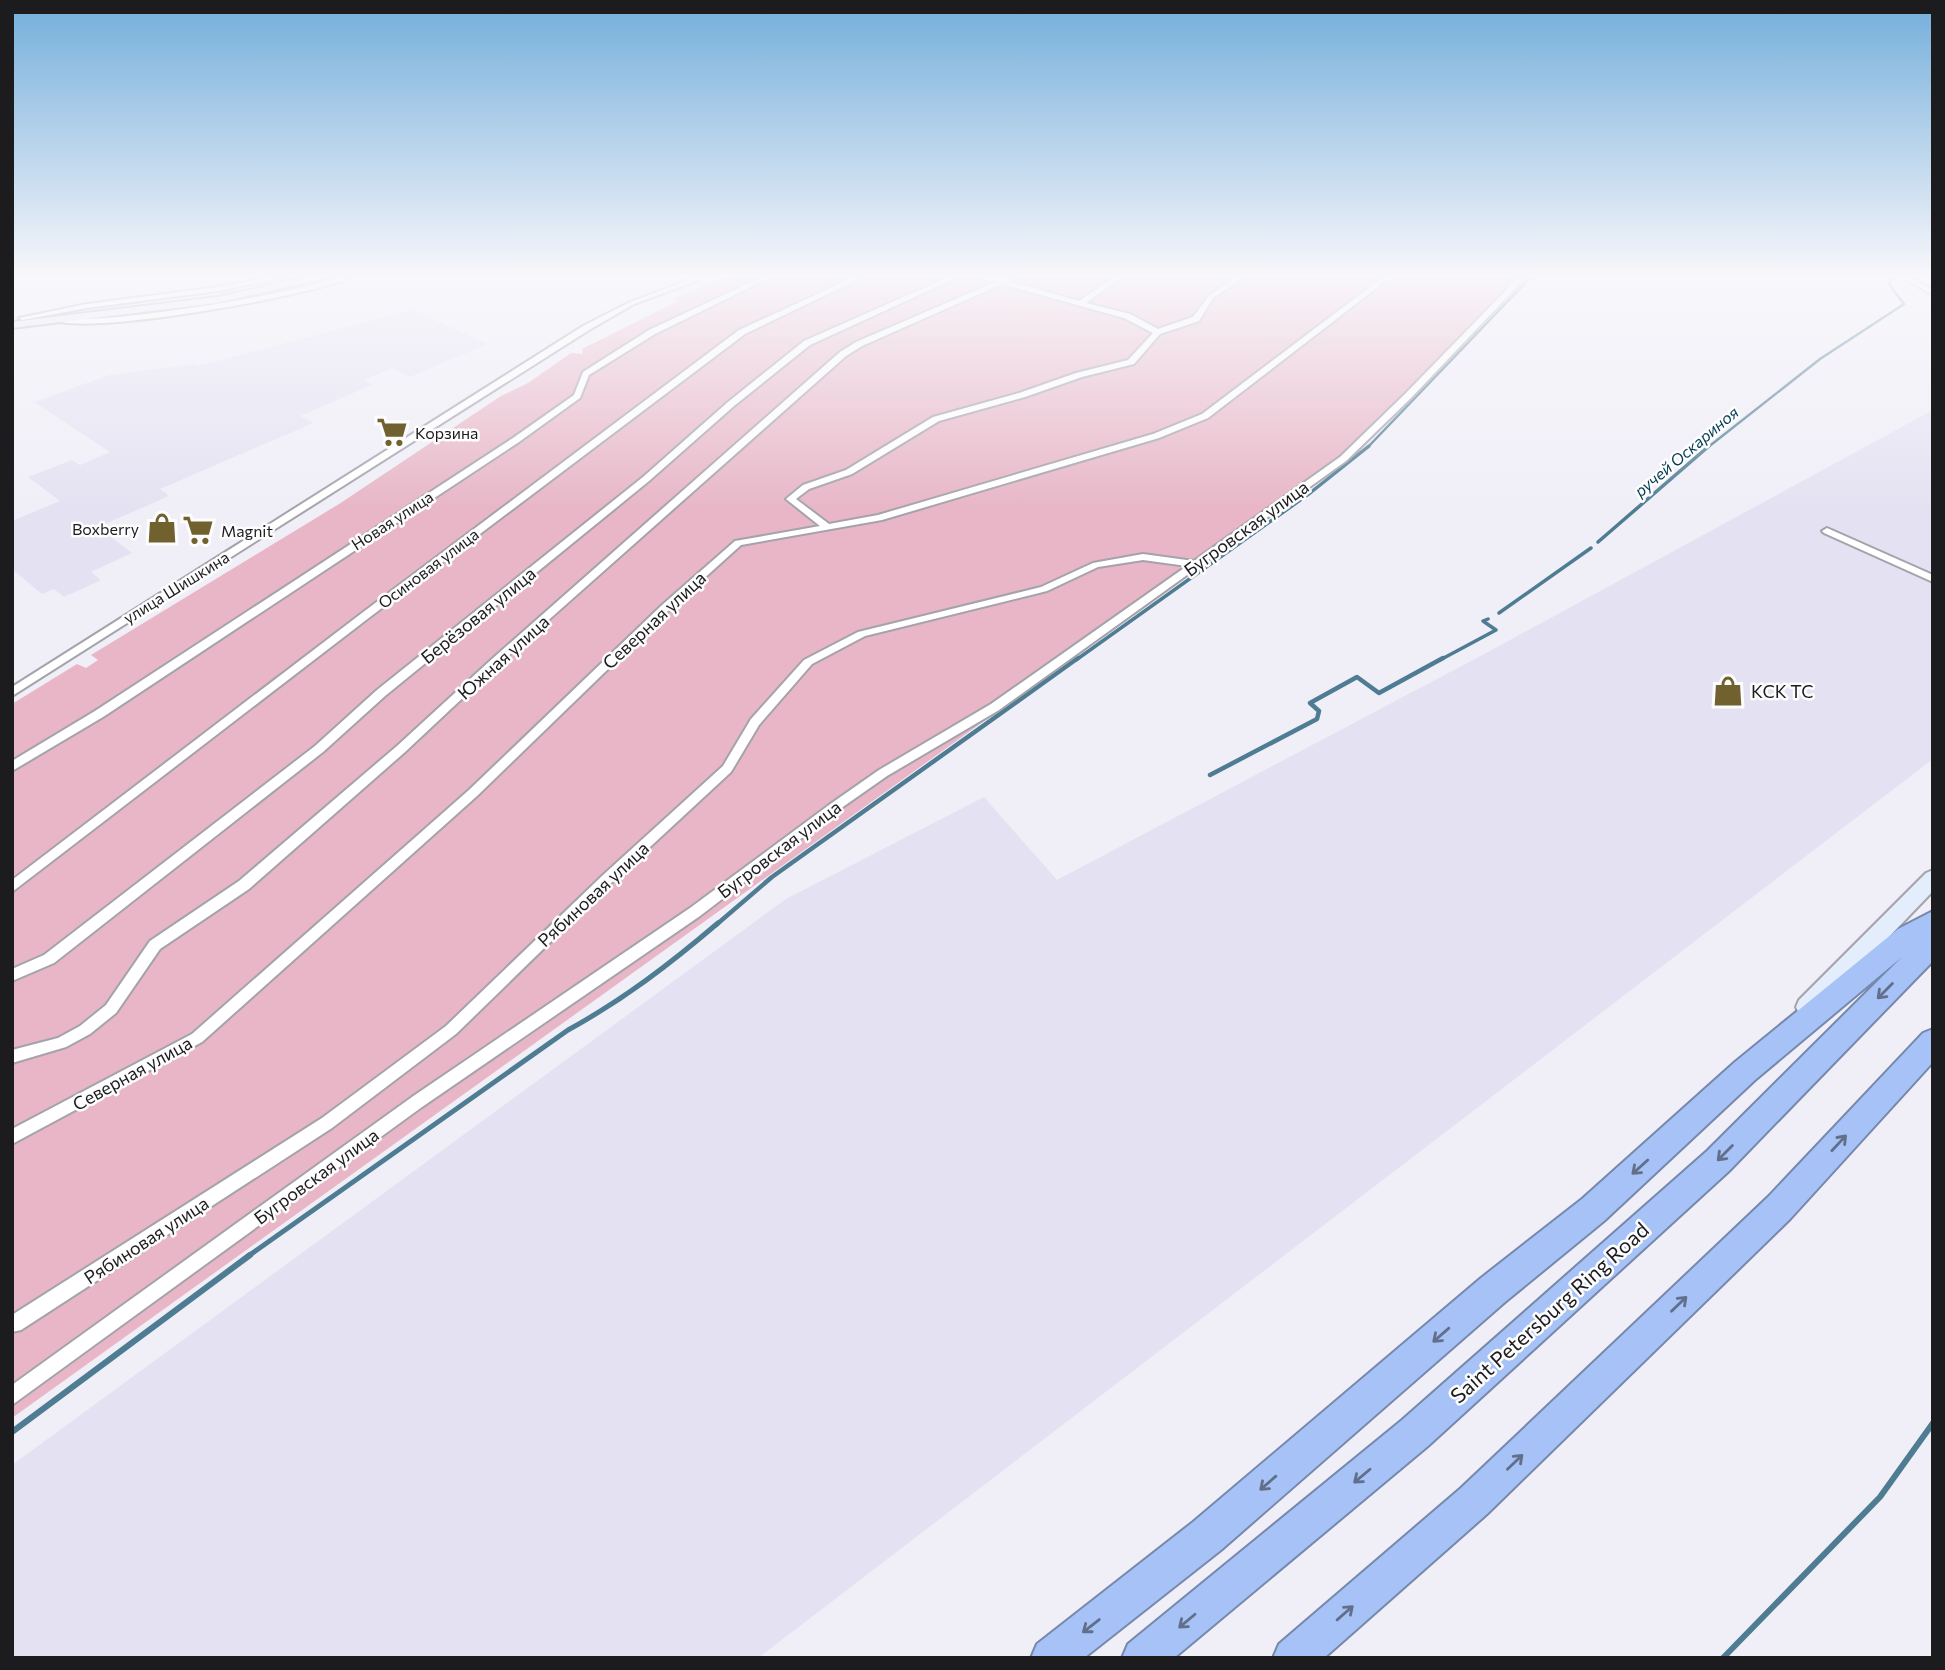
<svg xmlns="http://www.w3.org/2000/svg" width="1945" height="1670" font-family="Commissioner,sans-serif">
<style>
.built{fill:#e4e2f2}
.green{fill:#e8b6c6}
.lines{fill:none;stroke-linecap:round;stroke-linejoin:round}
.stream-far4{stroke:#4e7c93;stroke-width:2.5}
.stream-far3{stroke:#4e7c93;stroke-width:3.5}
.stream-far2{stroke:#4e7c93;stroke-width:4.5}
.stream-far1{stroke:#4e7c93;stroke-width:5}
.stream{stroke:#4e7c93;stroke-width:6}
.street-casing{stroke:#a4a3ab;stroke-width:4}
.secondary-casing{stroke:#a4a3ab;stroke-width:4}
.highway-casing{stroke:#7688ab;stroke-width:4}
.street{fill:#fff;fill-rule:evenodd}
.secondary{fill:#e4edfc;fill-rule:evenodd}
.highway{fill:#a6c2f6;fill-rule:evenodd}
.oneway{stroke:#616f8a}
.labels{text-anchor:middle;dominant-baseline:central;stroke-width:5;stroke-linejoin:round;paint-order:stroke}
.far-poi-label{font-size:16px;fill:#1c1c1f;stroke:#fdfdfe;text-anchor:start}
.far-water-label{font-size:16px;font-style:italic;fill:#003b51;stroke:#fdfdfe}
.far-street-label{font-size:16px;fill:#1c1c1f;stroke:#fdfdfe}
.street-label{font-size:18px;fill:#1c1c1f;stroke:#fdfdfe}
.poi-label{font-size:18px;fill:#1c1c1f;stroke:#fdfdfe;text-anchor:start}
.near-street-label{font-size:21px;fill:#1c1c1f;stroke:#fdfdfe}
</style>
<rect width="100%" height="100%" fill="#f0eef7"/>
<path class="built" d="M412 310 488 344 410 377 392 368 364 380 372 385 300 416 313 423 160 489 169 496 98 527 132 553 91 572 101 580 64 597 54 589 42 594 12 569V521L60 501 28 477 72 460 80 465 110 452 34 402 109 375 194 364 198 366Z
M1933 410V759L758 1658H12V1465L786 899 984 797 1057 880 1488 652Z"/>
<path class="green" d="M727 277H1527L1358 453 12 1418V704L77 664 86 668 98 660 91 655 339 504 501 396 528 383 571 353 583 354 582 349 678 301 673 299Z"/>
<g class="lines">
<path class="stream-far4" d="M1367 448 1531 277
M1707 448 1820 359 1904 304 1889 284 1891 277"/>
<path class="stream-far3" d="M1598 542 1709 446
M1499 613 1591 548
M1076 660 1310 493 1369 446
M1440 660 1496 630 1483 621 1488 619"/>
<path class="stream-far2" d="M1210 775 1317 719 1319 711 1310 703 1357 677 1379 693 1443 658
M716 925 772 877 1078 658"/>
<path class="stream-far1" d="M247 1257 568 1030C623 1000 670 964 718 923"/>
<path class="stream" d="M12 1432 250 1255
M1723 1658 1880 1497 1933 1423"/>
<g class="street-casing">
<path id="street" d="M272 277H285L218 291 87 308 23 320 19 318 87 304 218 287Z
M341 277H352C316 295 87 336 55 320L59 318C93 321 127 316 161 312 222 304 282 294 341 277Z
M697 277H707L634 304 589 330 12 696V687L583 326 630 302Z
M762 277H771L655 334 589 375 580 398 519 442 103 717 12 771V761L95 711 513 438 574 395 583 372 649 330Z
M854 277H863L745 334 370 617 12 892V880L362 613 739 330Z
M949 277H958L810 345 734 406 649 481 385 696 323 752 54 963 12 981V969L44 955 315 746 377 690 643 477 728 402 804 341Z
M981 277 1001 279 1015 277 1008 281 1079 301 1114 277H1122L1086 303 1130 314 1158 329 1193 317 1209 296 1236 277H1244L1213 298 1199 321 1160 334 1134 364 1082 377 1025 397 939 421 852 474 809 489 796 499 829 524 878 515 1153 434 1202 414 1383 277H1391L1208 418 1159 438 882 520 741 545 669 610 477 796 202 1042 12 1144V1129L192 1034 469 790 661 606 735 541 820 526 786 499 803 485 846 470 933 417 1019 393 1076 373 1128 360 1153 333 1124 318 1002 284 862 346 846 356 500 663 405 752 249 889 160 949 116 1013 90 1034 66 1047 12 1063V1050L58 1038 80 1026 106 1005 150 941 239 881 397 746 492 659 840 352 856 342 995 282Z
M1519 277H1526L1411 398 1346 461 999 710 887 776 837 811 700 916 422 1107 12 1405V1385L412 1097 690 908 829 805 879 770 991 704 1187 566 1143 560 1098 567 1047 591 865 636 812 664 759 725 731 772 610 884 456 1034 332 1128 21 1330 12 1332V1315L322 1118 446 1026 602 876 723 766 751 719 804 660 858 632 1041 587 1093 563 1143 554 1194 561 1340 457 1405 394Z
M1902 277H1910L1933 290V295Z
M1827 528 1933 575V582L1824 533 1822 531Z"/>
</g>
<g class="secondary-casing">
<path id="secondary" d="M308 277H329L217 303 12 328V322L217 297Z
M1933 870V891L1815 1014 1807 1016 1799 1014 1796 1007 1799 1000 1926 873Z"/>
</g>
<g class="highway-casing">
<path id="highway" d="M1933 911V961L1729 1171 1428 1446 1174 1658H1122L1128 1644 1402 1420 1707 1151 1902 957 1755 1080 1604 1221 1505 1302 1221 1550 1084 1658H1031L1037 1644 1193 1522 1481 1278 1582 1199 1735 1062 1898 929Z
M1933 1029V1062L1790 1219 1487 1514 1324 1658H1273L1279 1644 1461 1488 1768 1197 1923 1033Z"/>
</g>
<use href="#street" class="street"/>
<use href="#secondary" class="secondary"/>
<use href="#highway" class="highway"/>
</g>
<defs><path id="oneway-shaft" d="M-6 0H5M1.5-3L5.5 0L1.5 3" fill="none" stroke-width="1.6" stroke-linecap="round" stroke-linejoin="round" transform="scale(1.75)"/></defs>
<g class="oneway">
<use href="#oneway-shaft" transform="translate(1885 991) rotate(135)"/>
<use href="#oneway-shaft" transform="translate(1839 1143) rotate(-47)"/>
<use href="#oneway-shaft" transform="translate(1725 1153) rotate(135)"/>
<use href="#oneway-shaft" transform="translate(1640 1167) rotate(138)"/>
<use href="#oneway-shaft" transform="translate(1679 1304) rotate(-44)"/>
<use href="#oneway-shaft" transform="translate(1441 1335) rotate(139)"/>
<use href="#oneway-shaft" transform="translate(1515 1462) rotate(-44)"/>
<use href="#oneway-shaft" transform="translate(1362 1476) rotate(140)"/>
<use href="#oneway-shaft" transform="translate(1268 1483) rotate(139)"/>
<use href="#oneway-shaft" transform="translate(1345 1613) rotate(-41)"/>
<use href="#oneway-shaft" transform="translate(1187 1621) rotate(140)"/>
<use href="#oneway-shaft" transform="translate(1091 1626) rotate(142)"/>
</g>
<linearGradient id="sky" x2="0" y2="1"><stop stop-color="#73aeda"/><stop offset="0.54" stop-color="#f8f7fb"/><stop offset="1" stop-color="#f8f7fb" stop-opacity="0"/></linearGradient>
<rect width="1945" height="511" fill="url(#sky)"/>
<defs>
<g id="supermarket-bare" transform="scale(2.415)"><path d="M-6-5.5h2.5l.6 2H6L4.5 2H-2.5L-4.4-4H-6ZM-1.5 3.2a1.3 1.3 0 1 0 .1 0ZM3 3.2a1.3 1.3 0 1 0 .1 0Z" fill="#71612f" stroke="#fdfdfe" stroke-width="2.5" paint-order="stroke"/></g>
<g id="shop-bare" transform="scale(2.415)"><path d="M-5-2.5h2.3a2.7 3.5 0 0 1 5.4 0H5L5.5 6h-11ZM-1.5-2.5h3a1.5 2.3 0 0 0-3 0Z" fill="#71612f" stroke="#fdfdfe" stroke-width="2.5" paint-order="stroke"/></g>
</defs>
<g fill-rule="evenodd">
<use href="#supermarket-bare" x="392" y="432"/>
<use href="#shop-bare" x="162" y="528"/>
<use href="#supermarket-bare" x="198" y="530"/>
<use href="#shop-bare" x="1728" y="691"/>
</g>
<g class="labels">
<g class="far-poi-label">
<text x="415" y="432">Корзина</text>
<text x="139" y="528" text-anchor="end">Boxberry</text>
<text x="221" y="530">Magnit</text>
</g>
<g class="far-water-label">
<text transform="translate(1686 451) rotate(-40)">ручей Оскариноя</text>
</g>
<g class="far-street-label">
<text transform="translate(392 520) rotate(-33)">Новая улица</text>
<text transform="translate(428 568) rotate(-37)">Осиновая улица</text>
<text transform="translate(176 587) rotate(-32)">улица Шишкина</text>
</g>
<g class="street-label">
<text transform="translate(1246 528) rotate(-36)">Бугровская улица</text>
<text transform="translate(478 615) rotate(-39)">Берёзовая улица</text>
<text transform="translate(654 620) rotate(-43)">Северная улица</text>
<text transform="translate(503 657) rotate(-42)">Южная улица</text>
<text transform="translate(779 849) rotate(-37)">Бугровская улица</text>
<text transform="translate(593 894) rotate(-43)">Рябиновая улица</text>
<text transform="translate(132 1073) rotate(-29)">Северная улица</text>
<text transform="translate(316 1176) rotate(-36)">Бугровская улица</text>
<text transform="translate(146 1240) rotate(-33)">Рябиновая улица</text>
</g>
<g class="poi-label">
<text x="1751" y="691">КСК ТС</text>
</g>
<g class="near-street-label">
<text transform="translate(1549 1312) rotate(-42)">Saint Petersburg Ring Road</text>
</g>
</g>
<rect width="1945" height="1670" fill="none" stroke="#1c1c1f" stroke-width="28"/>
</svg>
